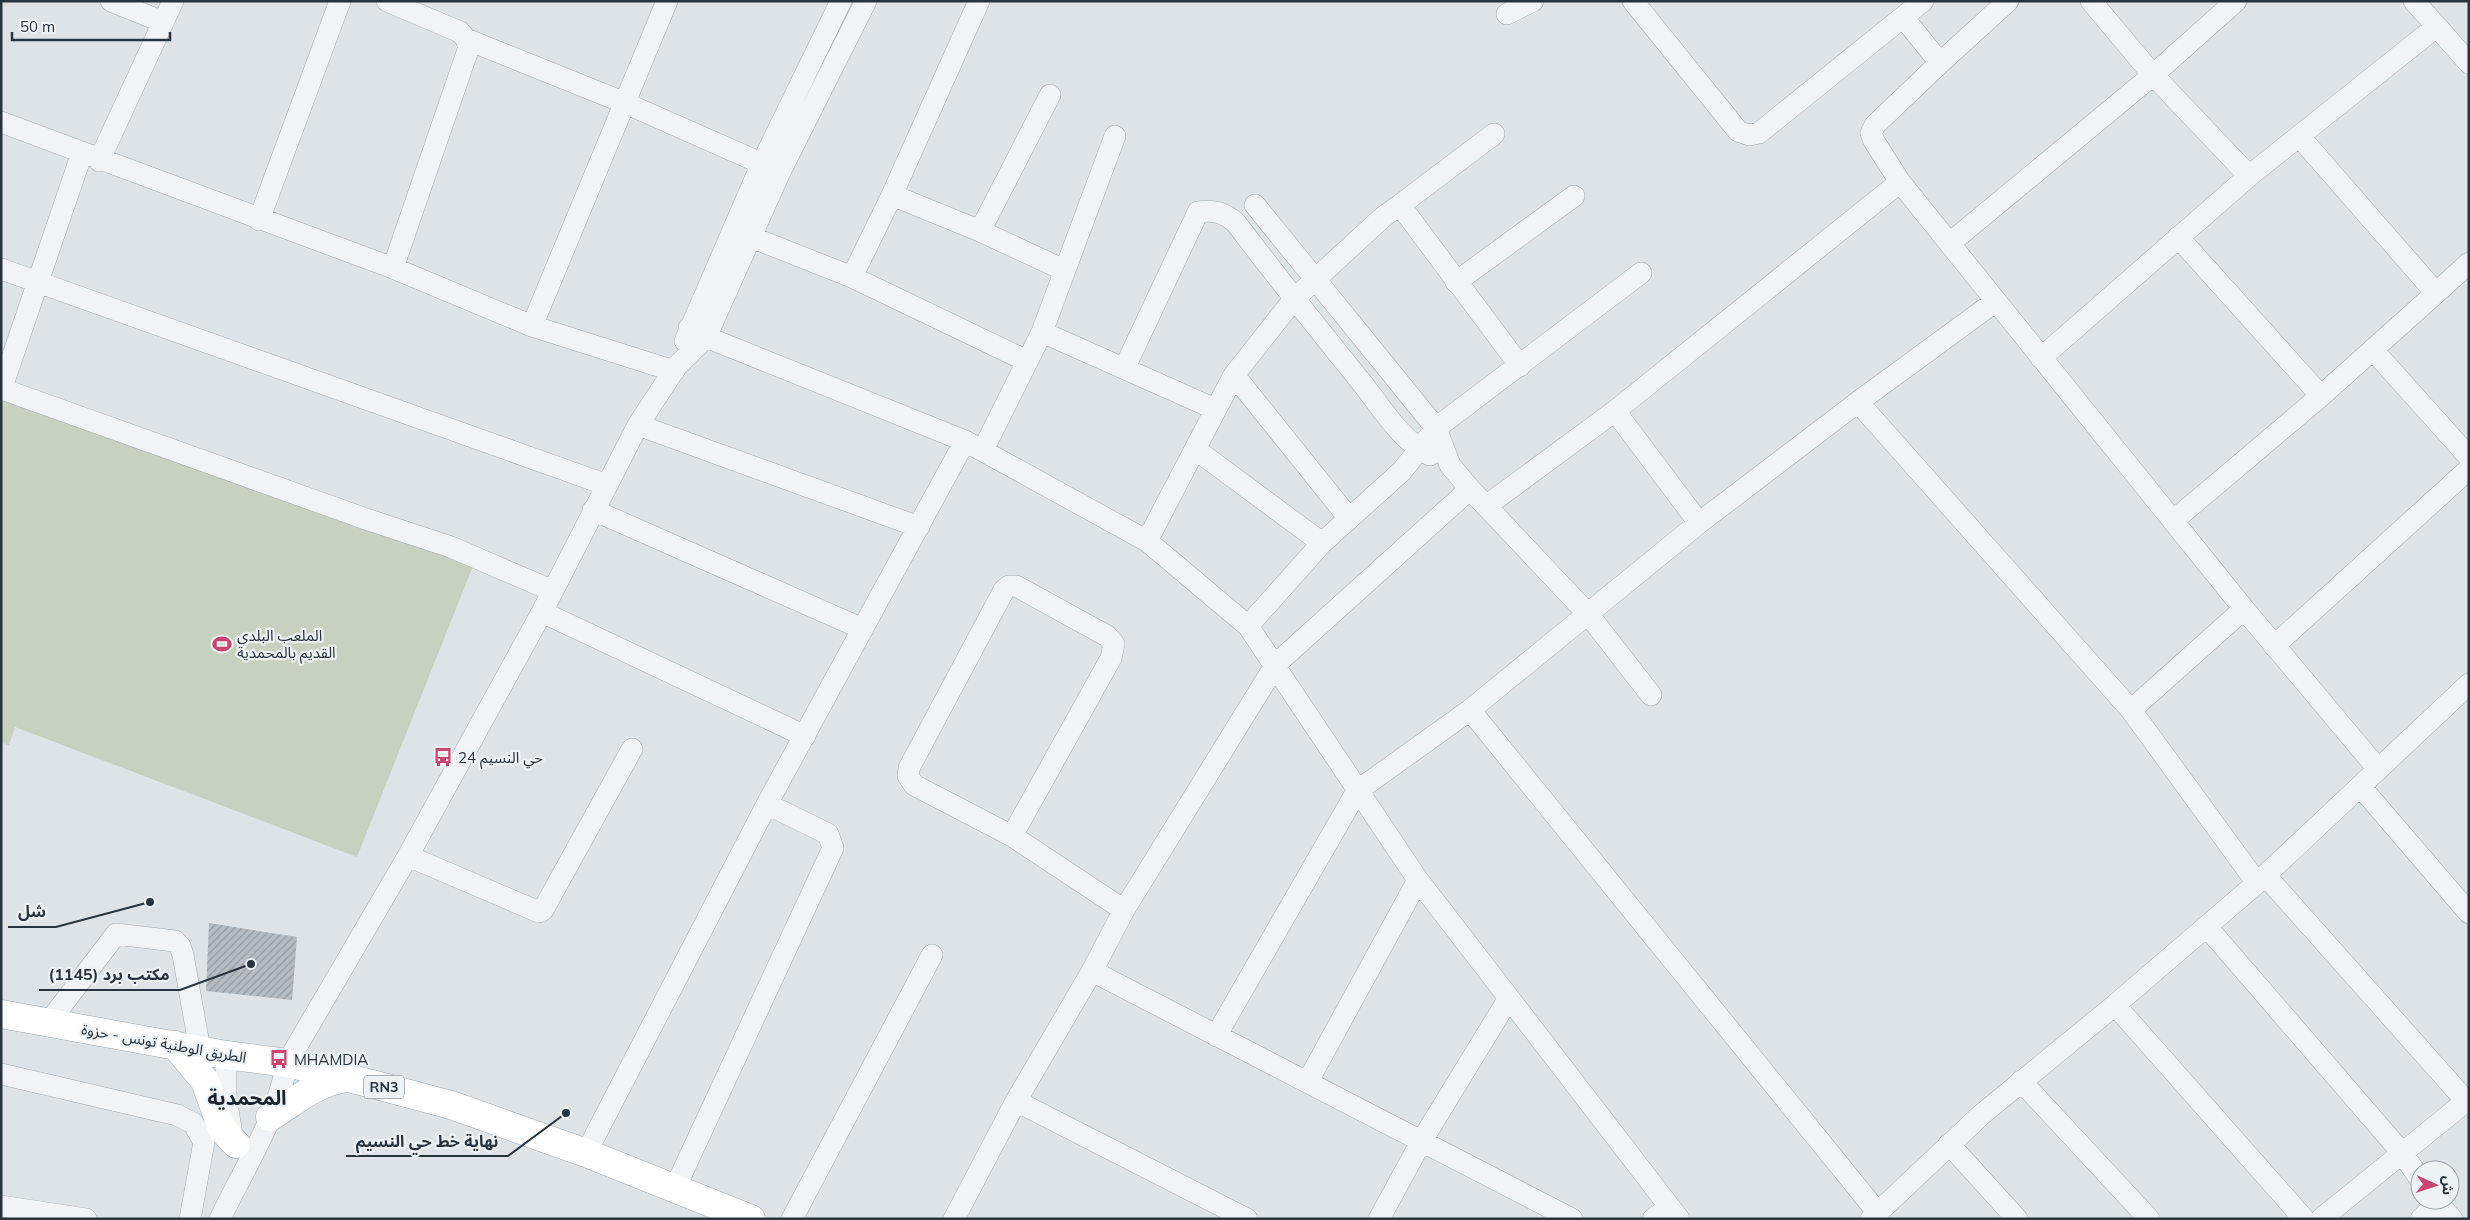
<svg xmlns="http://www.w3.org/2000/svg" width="2470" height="1220" font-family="Mulish,'Noto Sans Arabic',sans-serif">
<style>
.park{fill:#c7d1bf}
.building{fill:url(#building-hatch)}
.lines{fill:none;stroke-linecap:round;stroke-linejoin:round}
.minor-casing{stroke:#a3abb1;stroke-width:22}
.major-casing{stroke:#9daab3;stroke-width:29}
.minor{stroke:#f1f3f6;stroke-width:21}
.major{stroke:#fff;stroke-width:28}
.labels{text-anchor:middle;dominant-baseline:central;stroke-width:4.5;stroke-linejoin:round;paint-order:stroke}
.shield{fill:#edf2f5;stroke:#626c75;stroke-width:1}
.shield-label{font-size:14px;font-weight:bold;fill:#27333e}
.poi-label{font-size:15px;fill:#27333e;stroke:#edf2f5;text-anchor:start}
.street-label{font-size:15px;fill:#27333e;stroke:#edf2f5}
.district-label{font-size:20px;font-weight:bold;fill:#1a242f;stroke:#edf2f5}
.leader{fill:none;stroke:#27333e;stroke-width:2}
.callout-dot{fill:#27333e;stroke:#edf2f5;stroke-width:2}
.callout-label{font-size:16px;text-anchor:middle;font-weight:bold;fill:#27333e;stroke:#edf2f5;stroke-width:4.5;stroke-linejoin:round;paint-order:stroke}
</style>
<defs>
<pattern id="building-hatch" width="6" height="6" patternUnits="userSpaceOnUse" patternTransform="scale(1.25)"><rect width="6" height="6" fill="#b5bdc4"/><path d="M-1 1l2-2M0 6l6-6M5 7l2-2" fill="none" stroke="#939aa1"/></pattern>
</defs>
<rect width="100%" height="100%" fill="#dee3e7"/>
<path class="park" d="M1 392 475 561 357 857 15 727 9 745 1 743Z"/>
<path class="building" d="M209 923 297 937 292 1000 206 991Z"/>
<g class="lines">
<g class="minor-casing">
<path id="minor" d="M111 1 163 22
M387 1 460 32 466 39 469 47 393 268
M1633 1 1738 131 1749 135 1759 133 1903 17 1940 63 1875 125 1871 133 1874 141 1900 182
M2091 1 2153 75 2249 176
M2414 1 2469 63
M1507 14 1533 1
M1903 17 1923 1
M466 39 625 103 774 169
M1940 63 2008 1
M1 122 393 268 532 326 674 371
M99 161 173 1
M892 195 979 1
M1255 205 1436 428 1450 465 1470 489 1588 614 1651 695
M1400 205 1494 134
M259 220 340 1
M980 231 1064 270
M751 237 852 277 892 195 980 231 1050 95
M2178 237 2321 396 2436 293 2299 136
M1950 243 2153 75 2236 1
M1 269 607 485
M852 277 1027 361
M1456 282 1574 196
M2436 293 2469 263
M532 326 667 1
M689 328 706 337 965 441 1147 541 1248 626
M1042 332 1115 136
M685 341 762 163 841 1
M2373 350 2469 457
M2041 358 2249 176 2436 27
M1125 367 1198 212C1214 210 1224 212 1236 223 1277 277 1319 330 1362 383 1381 407 1401 441 1430 455
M1234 375 1195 449 1322 543
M2 389 366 519 451 547 553 591
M1 390 82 153
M1858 402 1996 301
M1615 411 1699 523
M638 425 919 527
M983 450 1042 332 1215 409
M593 510 863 629
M1348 517 1234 375 1294 299 1383 217 1400 205 1520 366
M2173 521 2321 396
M1147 541 1195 449
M1009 586H1016L1107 636 1114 644 1111 658 1012 836 914 785 908 776 909 768 1004 590Z
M2244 609 2378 769
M542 612 805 736
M2274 646 2469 469
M1470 710 1878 1213
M2131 710 2257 883
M2360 786 2469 913
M1012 836 1124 910
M408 856 539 912 543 910 632 749
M2265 875 2466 1101
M2207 927 2403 1154 2420 1179
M1092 971 1572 1219
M1509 998 1679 1219
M2115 1005 2304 1219
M49 1022 116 934 175 941 180 946 183 955 200 1050
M1216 1036 1357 791 1470 710 1699 523 1858 402 2131 710 2244 609 1900 182 1615 411 1486 506
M226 1055V1099L231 1128
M1 1074 177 1115 193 1123 204 1142 190 1219
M1308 1081 1418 880
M2021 1081 2149 1219
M1016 1101 1247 1219
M1949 1144 2017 1219
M586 1153 767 804 965 441
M675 1188 833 848 828 834 767 804
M2435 1200 2452 1219
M1 1206 86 1219
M220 1219C244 1168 277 1119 287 1063L408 856 542 612 638 425 676 367 706 337 780 172 866 1
M792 1219 932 955
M954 1219 1016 1101 1092 971 1124 910 1276 664 1470 489
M1379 1219 1421 1142 1509 998 1418 880 1248 626 1322 543 1402 471 1436 428 1641 273
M1653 1219 1669 1208
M1871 1219 1981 1115 2115 1005 2257 883 2469 684
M2321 1219 2469 1099
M2421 1219 2437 1203"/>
</g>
<g class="major-casing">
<path id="major" d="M1 1014 226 1055 287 1063 372 1084 451 1105 586 1153 751 1219
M175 1045 205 1081 222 1129 236 1144
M270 1117C296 1101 315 1083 346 1078"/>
</g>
<use href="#minor" class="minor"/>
<use href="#major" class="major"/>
</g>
<defs>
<g id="stadium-bare" transform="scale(1.5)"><path d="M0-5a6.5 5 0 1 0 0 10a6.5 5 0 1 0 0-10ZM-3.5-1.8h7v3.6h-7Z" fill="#cc436f" stroke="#edf2f5" stroke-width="2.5" paint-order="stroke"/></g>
<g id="bus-bare" transform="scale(1.5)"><path d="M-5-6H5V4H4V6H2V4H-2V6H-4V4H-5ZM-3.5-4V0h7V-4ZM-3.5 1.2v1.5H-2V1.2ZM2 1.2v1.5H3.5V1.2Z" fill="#cc436f" stroke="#edf2f5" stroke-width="2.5" paint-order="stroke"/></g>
</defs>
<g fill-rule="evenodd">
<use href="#stadium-bare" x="222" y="644"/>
<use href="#bus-bare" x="443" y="757"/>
<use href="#bus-bare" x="279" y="1059"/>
</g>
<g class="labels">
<rect class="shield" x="364" y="1075.5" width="40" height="23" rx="4"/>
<g class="shield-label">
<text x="384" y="1087">RN3</text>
</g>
<g class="poi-label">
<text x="237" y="635">الملعب البلدي<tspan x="237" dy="17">القديم بالمحمدية</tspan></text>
<text x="458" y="757">حي النسيم 24</text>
<text x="294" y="1059">MHAMDIA</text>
</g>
<g class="street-label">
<text transform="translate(164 1043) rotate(10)">الطريق الوطنية تونس - حزوة</text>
</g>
<g class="district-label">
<text x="247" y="1097">المحمدية</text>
</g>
</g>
<path class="leader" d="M150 902L56 927H8M251 964L180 990H39M566 1113L508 1156H346"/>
<g class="callout-dot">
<circle cx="150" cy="902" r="5"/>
<circle cx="251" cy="964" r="5"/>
<circle cx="566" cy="1113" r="5"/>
</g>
<g class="callout-label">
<text x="32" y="917">شل</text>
<text x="109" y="980">مكتب برد (1145)</text>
<text x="427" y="1147">نهاية خط حي النسيم</text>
</g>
<rect width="2470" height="1220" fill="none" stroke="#27333e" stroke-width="5"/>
<g transform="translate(2435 1185) rotate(93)"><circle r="24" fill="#edf2f5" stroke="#9ea6ac"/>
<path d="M0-4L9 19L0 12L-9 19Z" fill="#cc436f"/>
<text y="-8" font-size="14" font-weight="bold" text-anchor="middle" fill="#27333e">ش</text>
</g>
<path d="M12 32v8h158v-8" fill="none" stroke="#27333e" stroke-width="2.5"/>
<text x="20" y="32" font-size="15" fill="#27333e" stroke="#edf2f5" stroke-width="4" paint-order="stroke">50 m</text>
</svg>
